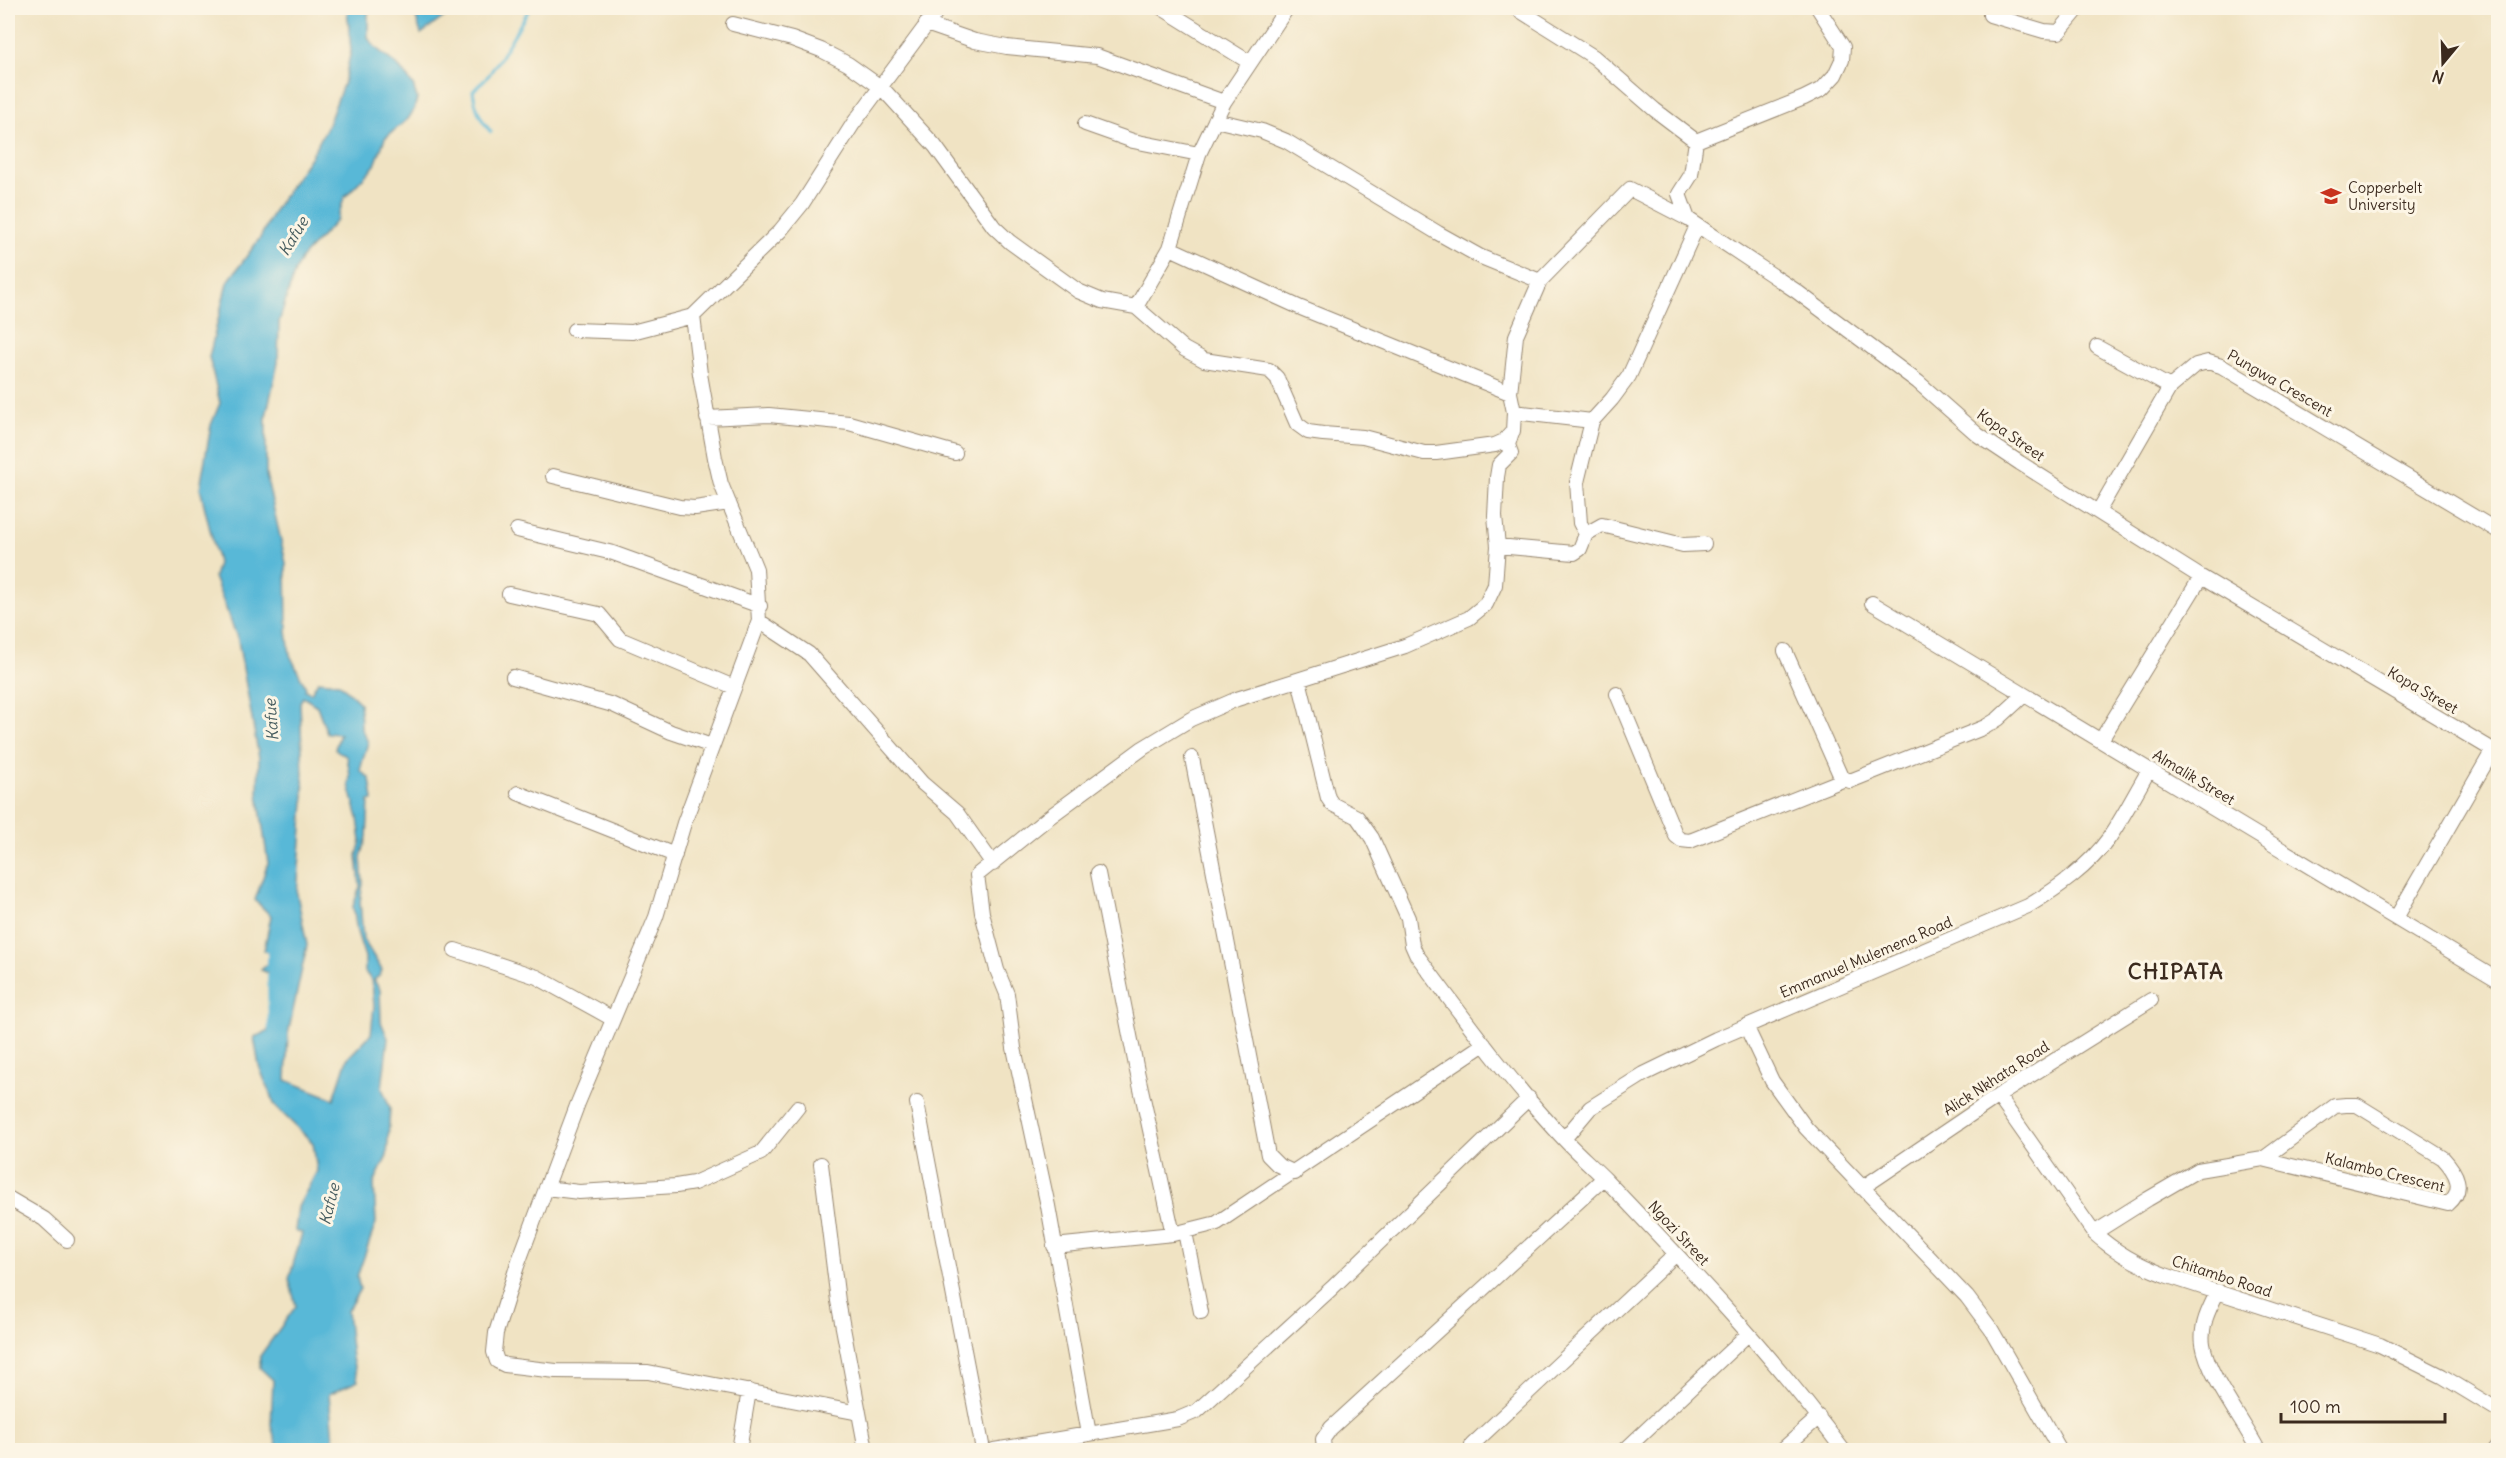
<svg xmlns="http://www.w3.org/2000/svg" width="2506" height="1458" font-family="Delius,sans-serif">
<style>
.water{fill:#59b8d7;stroke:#4a717a;stroke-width:1.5;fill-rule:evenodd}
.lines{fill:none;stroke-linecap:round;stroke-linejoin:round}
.stream{stroke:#59b8d7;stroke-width:3}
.river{stroke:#59b8d7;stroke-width:20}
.minor-casing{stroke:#968670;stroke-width:16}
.minor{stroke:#fff;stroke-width:14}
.labels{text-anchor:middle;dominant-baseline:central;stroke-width:6;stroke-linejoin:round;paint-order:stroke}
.poi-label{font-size:15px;fill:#3b2a1e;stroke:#fcf5e5;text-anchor:start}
.street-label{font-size:15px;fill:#3b2a1e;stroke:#fcf5e5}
.water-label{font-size:16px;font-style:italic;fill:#465c5f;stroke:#fcf5e5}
.district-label{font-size:21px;font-weight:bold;letter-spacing:1.5px;fill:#3b2a1e;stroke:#fcf5e5}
</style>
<rect width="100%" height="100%" fill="#fcf5e5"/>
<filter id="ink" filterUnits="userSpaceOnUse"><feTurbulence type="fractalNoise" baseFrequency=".0167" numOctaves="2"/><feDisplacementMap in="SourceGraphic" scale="12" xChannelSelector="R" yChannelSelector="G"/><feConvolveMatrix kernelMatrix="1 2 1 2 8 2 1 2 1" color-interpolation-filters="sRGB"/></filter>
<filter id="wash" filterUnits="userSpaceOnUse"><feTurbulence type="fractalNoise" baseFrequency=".008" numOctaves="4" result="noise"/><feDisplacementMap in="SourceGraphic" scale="24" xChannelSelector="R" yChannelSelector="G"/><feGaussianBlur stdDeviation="1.35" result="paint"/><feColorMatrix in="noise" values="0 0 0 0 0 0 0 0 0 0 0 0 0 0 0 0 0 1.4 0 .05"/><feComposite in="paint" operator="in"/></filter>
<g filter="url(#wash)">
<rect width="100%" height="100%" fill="#f0e3c3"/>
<path class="water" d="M347 8H371L368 14V38L375 47 400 68 413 85 417 98 414 110 408 119 385 138 375 165 344 198 337 220 302 257 295 271 279 322 278 363 266 416V475L286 563 287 631 290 655 306 688 305 690 311 693 318 681 339 683 360 703 361 728 368 742 360 770 370 779 373 800 369 801 367 837 361 857 363 884 360 901 363 939 382 970 380 975 374 980 380 990 381 1022 388 1038 382 1088 390 1108 387 1156 374 1183 376 1223 357 1277 360 1289 347 1311 352 1358 358 1381 329 1394 334 1450H278L271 1425 273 1380 260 1368V1356L296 1306 289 1279 302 1233 295 1231 298 1207 317 1171 313 1143 275 1106 259 1066 254 1037 267 1032C278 1009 285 1001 275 976L261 970 271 961 269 952 264 951 271 916 255 900 268 863 258 794 259 758 238 640 214 577 218 563 200 488 211 425 220 403 209 357 227 283 260 238 275 209 313 153 328 125 344 82 351 51ZM303 697 317 706 327 733 340 734 335 749 347 757 350 775 349 785 358 818 361 841 357 855 360 887 353 906 357 932 365 957V972L372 981 374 1006 371 1034 347 1059 334 1099 286 1080 288 1034 307 945 297 894 304 801 300 702Z
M409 8H456L421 34 415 14Z"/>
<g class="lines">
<path class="stream" d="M491 132C480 120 475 107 473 91L489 75 500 58 530 8"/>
<path class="river" d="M277 957 278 1036"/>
</g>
</g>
<g filter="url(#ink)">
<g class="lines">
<g class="minor-casing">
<path id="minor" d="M1162 8 1249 62
M1516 8 1594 57 1655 110 1696 141
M1990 15 2044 31 2059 32 2079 8
M733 24 792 39 821 50 848 64 882 88 935 146 994 227 1010 242 1078 291 1102 301 1136 307 1184 349 1204 360 1269 370 1277 378 1297 424 1308 432 1323 434 1363 437 1424 453H1436L1495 445 1504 441 1513 431 1514 412 1510 393 1516 336 1540 281 1630 189 1688 219 1796 291 1918 382 1978 435 2020 463 2201 577 2498 753
M926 24 975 41 1007 47 1097 56 1224 102
M1215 120 1262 131 1286 141 1438 233 1481 257 1540 281
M1085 124 1133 141 1199 154
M1696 141 1804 98 1822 89 1835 75 1842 60 1843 47 1818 8
M1688 219 1679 194 1691 175 1696 141
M1697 226 1629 376 1612 399 1592 421 1577 482 1580 523 1586 534 1602 525 1683 545 1704 544
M1170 248 1301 308 1510 393
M1136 307 1170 248 1199 154 1224 102 1287 8
M574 330 632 332 693 316
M2097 347 2170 387
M1514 412 1592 421
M707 418 769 415 849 423 955 453
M553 476 680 507 695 508 729 503
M2098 512 2170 387 2196 365 2208 362 2221 366 2498 531
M517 530 613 553 760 606
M1498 546 1574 553 1580 549 1586 534
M509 594 599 614 620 639 734 687
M1872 603 2498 980
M759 621 809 654 922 783 957 813 993 864
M1785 651 1841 777 1850 781 1985 727 1998 719 2024 695
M513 677 613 705 671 732 712 746
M1299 680 1328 798 1332 804 1357 817 1372 838 1408 918 1412 945 1416 954C1463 1017 1510 1082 1564 1139 1577 1153 1592 1166 1606 1180 1689 1267 1772 1354 1843 1450
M1617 694 1676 836 1681 840 1690 841 1845 779
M2101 740 2201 577
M1192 758 1268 1155 1278 1165 1295 1173
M518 793 675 855
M1098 873 1137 1071 1173 1234
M2396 918 2493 750
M455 950 537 977 613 1019
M1746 1026 1772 1081 1806 1128 1967 1297 1991 1329 2060 1450
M1998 1096 2094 1233C2116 1253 2138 1265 2165 1275L2380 1345 2442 1376 2498 1410
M917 1103 983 1450
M1564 1139 1590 1108 1644 1074 1716 1039 2028 906C2058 888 2088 867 2109 838 2124 816 2136 792 2149 770
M821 1164 838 1301 866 1450
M546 1188 579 1192 676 1186 694 1183 761 1153 798 1107
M1862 1188 1998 1096 2151 1000
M8 1198 44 1219 67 1240
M1185 1232 1201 1312
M2094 1233 2148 1199 2198 1170 2263 1159 2448 1204C2466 1189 2456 1172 2443 1158L2357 1105H2346L2335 1106 2263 1159
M1054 1246 1173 1234 1217 1223 1484 1044
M2218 1291C2210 1307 2200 1325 2203 1344 2208 1376 2243 1420 2258 1450
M859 1413 648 1372 556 1371 505 1365 497 1361 494 1352 496 1333 517 1266 578 1103 656 917 684 823 759 621 756 569 721 484 715 458 700 374 693 316 780 231 802 204 853 124 939 8
M1089 1434 1048 1206 1014 1048 1007 994 997 970 982 913 977 875 1048 818 1143 748 1191 719 1237 699 1405 646 1469 618 1486 604 1495 585 1498 546 1495 516 1497 477 1499 465 1511 453 1508 445 1512 432
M1472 1445 1675 1255
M739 1450 749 1391
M994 1450 1178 1419 1197 1411 1332 1288 1529 1098
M1324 1450 1323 1439 1331 1428 1604 1178
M1625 1450 1748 1334
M1782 1450 1819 1417
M2495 1450 2498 1446"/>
</g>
<use href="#minor" class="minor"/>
</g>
</g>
<defs>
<g id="university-bare" transform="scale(1.62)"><path d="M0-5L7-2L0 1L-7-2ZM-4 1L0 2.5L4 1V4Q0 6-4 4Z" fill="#c8321e" stroke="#fcf5e5" stroke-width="2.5" paint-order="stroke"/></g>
</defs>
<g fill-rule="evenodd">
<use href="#university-bare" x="2331" y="196"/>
</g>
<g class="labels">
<g class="poi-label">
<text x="2348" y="187">Copperbelt<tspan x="2348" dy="17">University</tspan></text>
</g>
<g class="street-label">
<text transform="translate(2280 383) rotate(30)">Pungwa Crescent</text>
<text transform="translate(2011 435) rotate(35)">Kopa Street</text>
<text transform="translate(2423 690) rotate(30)">Kopa Street</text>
<text transform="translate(2194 777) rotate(31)">Almalik Street</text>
<text transform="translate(1866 957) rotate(-23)">Emmanuel Mulemena Road</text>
<text transform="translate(1996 1078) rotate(-33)">Alick Nkhata Road</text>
<text transform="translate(2385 1172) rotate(14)">Kalambo Crescent</text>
<text transform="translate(1679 1233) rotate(47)">Ngozi Street</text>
<text transform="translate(2222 1276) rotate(18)">Chitambo Road</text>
</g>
<g class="water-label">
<text transform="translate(293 236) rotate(-59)">Kafue</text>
<text transform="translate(271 720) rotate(-94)">Kafue</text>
<text transform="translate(329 1204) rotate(-76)">Kafue</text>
</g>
<g class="district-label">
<text x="2176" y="971">CHIPATA</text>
</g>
</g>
<rect width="2506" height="1458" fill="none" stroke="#fcf5e5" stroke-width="30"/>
<g transform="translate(2443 63) rotate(199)" stroke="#fcf5e5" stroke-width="4.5" paint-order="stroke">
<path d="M0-4.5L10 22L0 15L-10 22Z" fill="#3b2a1e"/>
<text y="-9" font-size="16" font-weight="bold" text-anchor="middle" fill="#3b2a1e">N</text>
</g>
<path d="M2281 1413v9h164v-9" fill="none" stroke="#3b2a1e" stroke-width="3"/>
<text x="2290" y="1413" font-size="18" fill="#3b2a1e" stroke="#fcf5e5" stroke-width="4.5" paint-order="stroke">100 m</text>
</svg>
